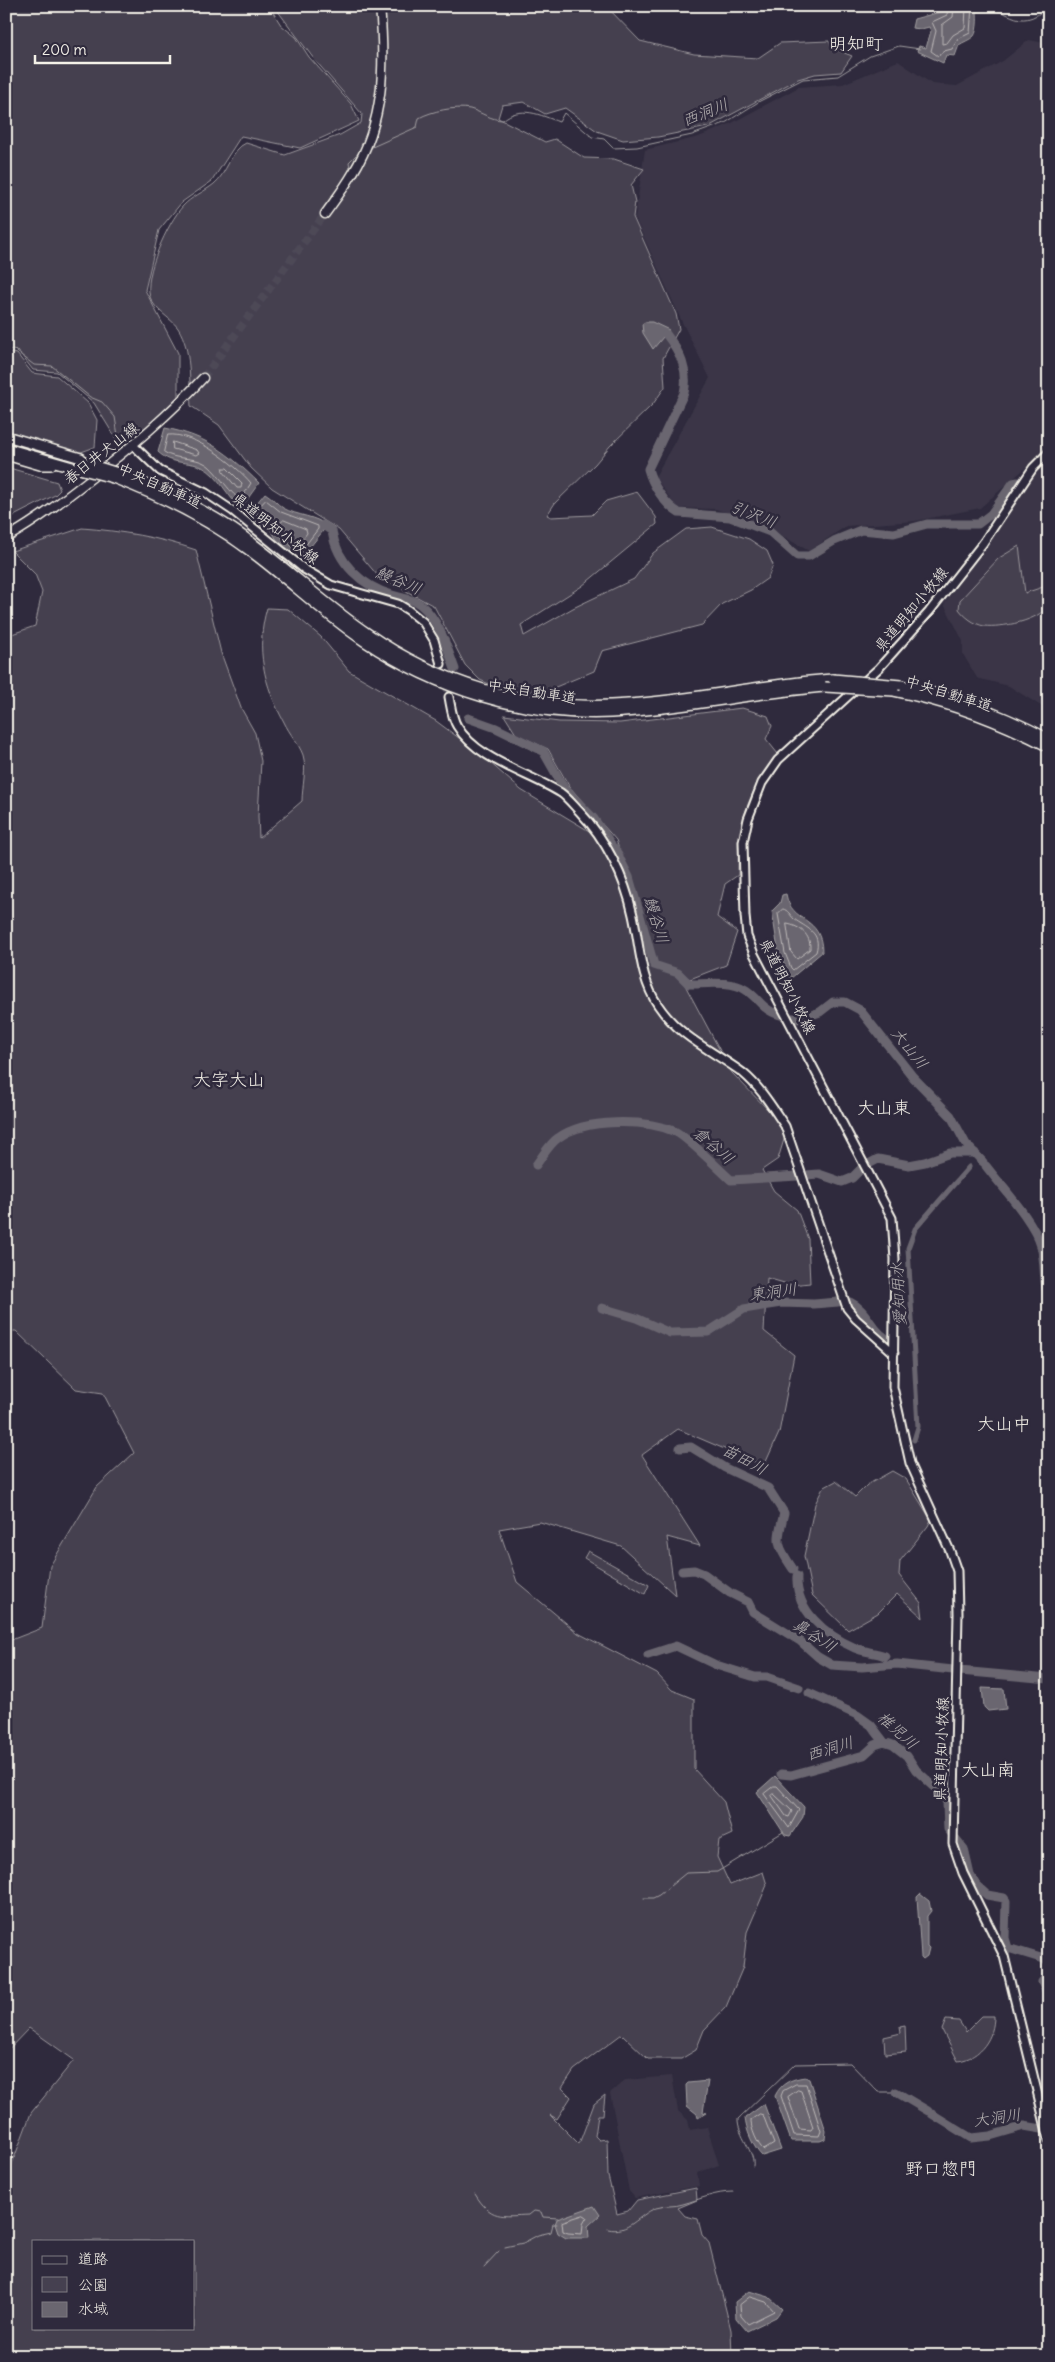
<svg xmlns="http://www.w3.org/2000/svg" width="1055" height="2362" font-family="Delius,'Klee One',sans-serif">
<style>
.built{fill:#3b3647}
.green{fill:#454050;stroke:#9c989c;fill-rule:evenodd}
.water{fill:#6a6670;stroke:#a19ea0}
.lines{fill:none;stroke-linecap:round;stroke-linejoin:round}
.shore{stroke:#bdb9b8;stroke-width:1}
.stream{stroke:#a19ea0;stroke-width:1}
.canal{stroke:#6a6670;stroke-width:5}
.river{stroke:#6a6670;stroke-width:9}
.secondary-tunnel{stroke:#4d4857;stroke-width:7;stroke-dasharray:7 3.5;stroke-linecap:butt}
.primary-tunnel{stroke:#4d4857;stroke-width:8;stroke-dasharray:8 4;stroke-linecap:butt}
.secondary-casing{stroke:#f4f1e8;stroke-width:11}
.primary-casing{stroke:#f4f1e8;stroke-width:11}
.highway-casing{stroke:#f4f1e8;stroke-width:12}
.secondary{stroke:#2f2a3d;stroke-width:7}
.primary{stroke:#2f2a3d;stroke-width:8}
.highway{stroke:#2f2a3d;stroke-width:9}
.highway-bridge-casing{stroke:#f4f1e8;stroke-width:12;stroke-linecap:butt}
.highway-bridge{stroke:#2f2a3d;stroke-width:9}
.labels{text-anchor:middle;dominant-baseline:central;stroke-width:5;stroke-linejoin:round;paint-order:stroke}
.street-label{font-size:15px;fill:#f4f1e8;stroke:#2f2a3d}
.water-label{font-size:16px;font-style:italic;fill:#b6b2b2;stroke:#2f2a3d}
.quarter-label{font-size:18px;fill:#f4f1e8;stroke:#2f2a3d}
</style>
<rect width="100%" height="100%" fill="#2f2a3d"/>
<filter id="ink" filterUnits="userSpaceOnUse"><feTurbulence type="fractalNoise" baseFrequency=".02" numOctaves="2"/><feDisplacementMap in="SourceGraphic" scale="10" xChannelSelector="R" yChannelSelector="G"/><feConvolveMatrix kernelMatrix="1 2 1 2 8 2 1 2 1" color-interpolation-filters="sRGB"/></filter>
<g filter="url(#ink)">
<path class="built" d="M1029 40 1049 44V447L980 508 915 521 846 526 809 551 772 530 716 509 677 508 655 477 710 378 683 324 635 218 645 150 699 137 732 123 799 87 843 84 898 61 932 84 957 86 1003 61Z
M1049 458V711L1009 686 977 678 963 654V641L944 604 1037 470Z
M672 2076 678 2111 688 2120 690 2130 707 2127 719 2165 697 2173 699 2186 635 2198 629 2191 610 2093 625 2080Z"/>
<path class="green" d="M6 6H269L281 25 296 37 309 57 351 104 359 121 300 148 241 136 212 181 182 202 159 230 145 290 178 353V396L141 433 121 447 94 403 57 372 33 370 18 351 6 349Z
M274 6H606L640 41 694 54 758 58 780 43 829 41 832 48 852 56 841 72 815 74 798 79 708 127 658 137 623 140 597 131 565 108 545 114 524 102 502 105 498 118 545 142 555 139 584 158 614 159 644 169 631 185 635 202 633 217 676 314 679 329 663 358 665 387 653 404 610 446 595 464 555 503 547 515 551 517 592 515 606 501 637 492 656 517 657 524 582 586 521 625 524 636 573 608 634 579 653 553 686 529 712 527 749 539 767 551 773 565 768 578 751 590 722 604 702 625 602 651 594 671 546 691H505L480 680 465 665 434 606 378 576 339 530 272 488 251 468 219 425 191 406C189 381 192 350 178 328 170 317 155 311 150 297 143 276 168 222 183 206 191 197 204 192 214 184 227 174 231 149 246 143L285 155 340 135 361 123 362 114 314 59Z
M6 352 17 354 32 373 57 376 88 403 97 420 95 447 73 455 6 431Z
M6 467 57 482 60 490 55 495 6 520Z
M82 528C121 531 158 537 196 550L221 653 241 708 255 733 261 761 258 816 259 838 302 801C302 788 307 768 303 755 299 744 289 733 284 722 264 685 255 649 267 608L288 609 321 637 349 671 436 721 479 753 521 790 619 849 616 840 569 786 548 749 516 734 504 715 559 722 620 723 742 708 768 716 772 726 766 739 778 754C746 795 738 822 738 875L725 884 717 917 737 932 726 965 690 979 678 972 732 1073 775 1117 786 1133 778 1159 762 1170 774 1191 797 1210 808 1239 810 1283 791 1285 767 1278 764 1331 794 1355 779 1433 764 1466 678 1429 642 1455 700 1546 667 1537 675 1595 621 1546 540 1522 499 1529 517 1582 578 1633 657 1674 672 1690 694 1699V1769L724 1802 732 1834 719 1840 717 1857 730 1885 763 1872 767 1885 747 1932 743 1967 726 2007 704 2030 696 2050 681 2059H648L622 2034 574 2070 562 2088 571 2097 557 2119 550 2115 579 2144 594 2104 605 2095 603 2115H598L595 2136 599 2140 607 2139 608 2176 617 2214 628 2211 637 2200 696 2188 697 2200 678 2208 685 2216 698 2219 702 2235 709 2243 731 2330 732 2356H6V2180L31 2113 74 2060 29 2028 6 2052V1660L11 1640 42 1628 50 1566 97 1487 134 1453 103 1393 76 1389 16 1331H6V636L35 626 42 592 35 574 12 551ZM34 2241H194V2328H34Z
M1019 546 1025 593 1049 585C1049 591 1050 600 1048 605 1040 621 1001 628 984 626 974 624 965 617 959 609L960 600 999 558Z
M892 1471 906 1479 931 1520 928 1526 900 1561 899 1575 921 1603 923 1618 897 1594 878 1613 848 1630 812 1595 804 1556 815 1504 823 1488 836 1481 855 1497 867 1485Z
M588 1551 649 1585 645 1594 584 1558Z
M982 2016H994C994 2037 981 2058 958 2061L942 2030 946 2020 959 2021 966 2032Z
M905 2025 906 2052 885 2054 884 2037 901 2033 900 2026Z"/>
<path class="water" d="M945 6H976C978 13 978 31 974 36 970 40 963 42 959 45L955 56 946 55 943 63 917 51 919 46 926 48 931 31 929 27 921 29 912 28 914 19 944 11Z
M645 322H652L669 330 653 349 643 333 642 324Z
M165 428C207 436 228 453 259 483L241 508C227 497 219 475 202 467 187 460 173 466 158 452Z
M265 493C272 497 277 504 283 508 297 516 317 516 327 526L306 552 293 553 277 540 271 530 261 526 252 517 251 510Z
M786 894C791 924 822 915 822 952L790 979 784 980 786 969 778 950 772 911 780 903 782 895Z
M982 1688 1004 1689 1006 1709 988 1711 984 1707Z
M775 1776 804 1807 803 1817 790 1836 785 1835 757 1792Z
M920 1894 929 1901 931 1911 927 1916V1946L929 1948 927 1956 923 1959 921 1957 917 1897Z
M805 2077 809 2079 826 2131 825 2139 820 2141H791L775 2096C781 2083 791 2079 805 2077Z
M708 2081 703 2112 707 2113 698 2118 697 2114 687 2106 686 2085 688 2083Z
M764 2104 781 2150 762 2156C753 2147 746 2130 745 2118Z
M594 2206 600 2215 588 2226 589 2238H566L558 2233 555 2224 557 2219Z
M749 2291 769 2297 782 2309 776 2317 747 2331 736 2318 735 2302Z"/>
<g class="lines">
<path class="shore" d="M948 6 947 15 932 22 936 31 931 51 938 56 944 51 952 49 958 39 970 33 972 6
M954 6 953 17 942 25V44L947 43 953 35 965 28 966 6
M168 435C194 432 235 464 251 483L241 499C234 499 216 470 206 464 194 456 176 461 164 452Z
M173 442 197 450 199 453 196 455 173 449Z
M223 468H227L242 483 241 488H237L223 471Z
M266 500 281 512 318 526V529L304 547 294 548 281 536 275 527 265 523 257 514 260 506Z
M284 520 306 529 307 533 301 541H297L280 524Z
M783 909C788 910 790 915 794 919 806 928 822 932 816 952L793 970 791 968 785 953 778 914Z
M787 924C800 926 811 935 810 949L797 959 791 952Z
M774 1786H777L799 1810 789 1828 764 1794Z
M774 1794 792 1811 789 1817 786 1816 772 1796Z
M796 2084H806L821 2131 819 2136 794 2135 781 2096 783 2091Z
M798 2090 801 2091 813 2127 811 2130 799 2129 788 2097Z
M760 2114 763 2115 774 2144 764 2150C758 2146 750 2127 751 2120Z
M584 2215 587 2217 583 2224 582 2234 568 2233 563 2231 562 2222Z
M750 2297 766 2302 774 2311 748 2324 741 2316 740 2305Z"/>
<path class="stream" d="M977 12C1009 0 1014 38 1049 6
M370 148 417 127 419 118C431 111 456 106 470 109 481 112 491 120 503 120 520 105 541 115 559 122L564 113 592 137 604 139 613 148 637 147 692 135 725 123 760 101 803 79 838 76 870 56 899 46 920 49
M350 168 349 162 356 155
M13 349 34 365 52 366 90 397 102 402 115 417 119 442
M787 987 801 1009 802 1018
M644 1898H653L659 1895 686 1873 717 1872 783 1832
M753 2166C756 2153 737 2135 738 2119L795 2064 850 2063 878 2092H896
M475 2194C491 2220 501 2216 529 2215L534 2211 541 2212 543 2217 558 2218
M608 2229C629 2234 638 2215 656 2208 665 2205 675 2207 683 2204 701 2199 715 2192 733 2192
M505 2247 523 2243 538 2235 551 2232 553 2224H557
M484 2267 499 2251"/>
<path class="canal" d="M914 1440 918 1427 908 1248 915 1229 969 1167"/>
<path class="river" d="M666 334C680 352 689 370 684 393L648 469C652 484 665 505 679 513L730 517 770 532 797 556H809L834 541 861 530 894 533 927 524H978L991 514 1013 483 1018 482
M323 525 332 531C337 563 362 586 392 595 400 598 415 599 421 605 440 621 447 648 455 669
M468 718 496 728 543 751 564 788 594 819 611 844
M614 848 619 856
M621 861 629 877 654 965 678 973 689 984C706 984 731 980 746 990 762 1001 762 1011 784 1016
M793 1018 800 1019 820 1012 833 1002H845L860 1010 913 1077 951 1116 966 1144 983 1162
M536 1165C543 1156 549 1144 558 1138 585 1118 646 1119 676 1132 688 1138 719 1169 731 1180L798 1176
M986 1166C1002 1187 1034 1221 1041 1246 1046 1264 1042 1282 1049 1300
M806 1175 819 1174 842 1182 852 1178 863 1167 878 1159 909 1165 925 1162 950 1153H975
M850 1302C867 1310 869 1326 884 1337
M602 1308 636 1318 670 1333 708 1332 744 1309 781 1303 814 1304 838 1302
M680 1448 691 1447 725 1468 768 1488 784 1513C777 1542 775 1543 793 1569
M682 1571 694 1570 704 1574 730 1593 748 1602 753 1612 800 1641 818 1657 832 1665 862 1667 897 1664 953 1670
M797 1576C795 1610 825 1635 855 1648 864 1652 875 1652 885 1656
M648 1655 676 1646 716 1665 755 1677H767L799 1688
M960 1671 1049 1679
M809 1693 857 1715 871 1725 884 1742 893 1745 907 1756 916 1770 939 1791 947 1802 948 1829 964 1849 970 1875 976 1885 987 1895 1004 1898 1006 1901 1005 1938 1008 1948 1044 1959 1049 1963
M781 1774 791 1775 864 1755 875 1745 884 1742
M1049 1973 1042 1982 1049 1997
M896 2092 928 2111
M932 2114 971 2138 990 2136 1024 2126 1042 2129"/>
<path class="secondary-tunnel" d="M441 664 449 697"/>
<path class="primary-tunnel" d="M203 378 325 214"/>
<g class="secondary-casing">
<path id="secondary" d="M133 445 160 471 206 493 233 511 304 569 331 585 398 604 408 610 423 622 434 640 441 664
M1049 452 1033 468 983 543 929 612 879 668 778 760 762 783 748 819 743 842 745 916 747 936 754 954 892 1218 895 1259 893 1387 910 1463 950 1551 957 1571 958 1614 953 1844 963 1873 1004 1956 1049 2140
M449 697C451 707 452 718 457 726 477 760 529 773 561 793 568 798 574 806 580 812 606 839 625 878 633 915 640 946 640 979 658 1005 679 1037 713 1051 743 1073 761 1088 772 1107 785 1126L847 1308 856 1319 894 1353"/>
</g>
<g class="primary-casing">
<path id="primary" d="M325 214C335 200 345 187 353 173 385 121 385 64 380 6
M6 538C38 520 66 498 94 476 133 445 169 415 203 378"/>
</g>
<g class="highway-casing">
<path id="highway" d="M6 436 81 458 83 463
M6 448 83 470
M6 455 40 465H51
M118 473C158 488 197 505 233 529 280 561 320 601 367 633 437 682 524 709 611 705 685 702 758 684 833 679
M113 478C163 497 208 519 250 551 289 580 324 614 364 641 436 689 523 717 611 713 683 709 753 693 825 687
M901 685C954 696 1001 714 1049 739
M894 691C948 702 1000 721 1049 747"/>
</g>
<use href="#secondary" class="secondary"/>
<use href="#primary" class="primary"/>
<use href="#highway" class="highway"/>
<g class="highway-bridge-casing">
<path id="highway-bridge" d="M86 463 118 473
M83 470 113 478
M833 679 901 685
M825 687 894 691"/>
</g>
<use href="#highway-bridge" class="highway-bridge"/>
</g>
</g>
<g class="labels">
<g class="street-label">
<text transform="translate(101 453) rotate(-38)">春日井犬山線</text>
<text transform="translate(160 485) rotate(24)">中央自動車道</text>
<text transform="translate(276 528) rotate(38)">県道明知小牧線</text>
<text transform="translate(911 609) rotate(-50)">県道明知小牧線</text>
<text transform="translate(532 691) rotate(9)">中央自動車道</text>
<text transform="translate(949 693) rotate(17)">中央自動車道</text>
<text transform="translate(788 986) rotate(63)">県道明知小牧線</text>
<text transform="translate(941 1749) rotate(-88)">県道明知小牧線</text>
</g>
<g class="water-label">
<text transform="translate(705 112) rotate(-22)">西洞川</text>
<text transform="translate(754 514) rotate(21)">引沢川</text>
<text transform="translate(399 580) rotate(23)">鰻谷川</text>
<text transform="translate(657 920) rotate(74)">鰻谷川</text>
<text transform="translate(910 1048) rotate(51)">大山川</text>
<text transform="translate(714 1145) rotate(41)">倉谷川</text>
<text transform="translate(773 1291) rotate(-7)">東洞川</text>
<text transform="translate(898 1294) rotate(-93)">愛知用水</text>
<text transform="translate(745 1459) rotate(28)">苗田川</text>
<text transform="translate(815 1635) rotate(33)">鼻谷川</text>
<text transform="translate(898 1730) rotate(42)">椎児川</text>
<text transform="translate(830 1748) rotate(-16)">西洞川</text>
<text transform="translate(997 2117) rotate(-8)">大洞川</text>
</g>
<g class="quarter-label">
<text x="856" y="43">明知町</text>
<text x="229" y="1079">大字大山</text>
<text x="884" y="1107">大山東</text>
<text x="1004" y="1423">大山中</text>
<text x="988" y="1769">大山南</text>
<text x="941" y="2168">野口惣門</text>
</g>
</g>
<rect width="1055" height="2362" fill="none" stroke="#2f2a3d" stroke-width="25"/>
<rect x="12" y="12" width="1030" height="2337" fill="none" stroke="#f4f1e8" stroke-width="2" filter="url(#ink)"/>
<rect x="32" y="2240" width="162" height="90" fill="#2f2a3d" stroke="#7e7a81"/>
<rect x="42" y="2256" width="25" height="8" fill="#2f2a3d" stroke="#7e7a81"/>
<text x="78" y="2264" font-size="15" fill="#f4f1e8">道路</text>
<rect x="42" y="2277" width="25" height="15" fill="#454050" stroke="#7e7a81"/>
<text x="78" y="2290" font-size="15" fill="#f4f1e8">公園</text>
<rect x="42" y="2302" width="25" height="15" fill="#6a6670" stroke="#7e7a81"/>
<text x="78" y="2314" font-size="15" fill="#f4f1e8">水域</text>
<path d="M35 55v8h135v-8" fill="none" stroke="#f4f1e8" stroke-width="2.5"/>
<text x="42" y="55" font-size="15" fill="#f4f1e8" stroke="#2f2a3d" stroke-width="4" paint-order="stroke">200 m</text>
</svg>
